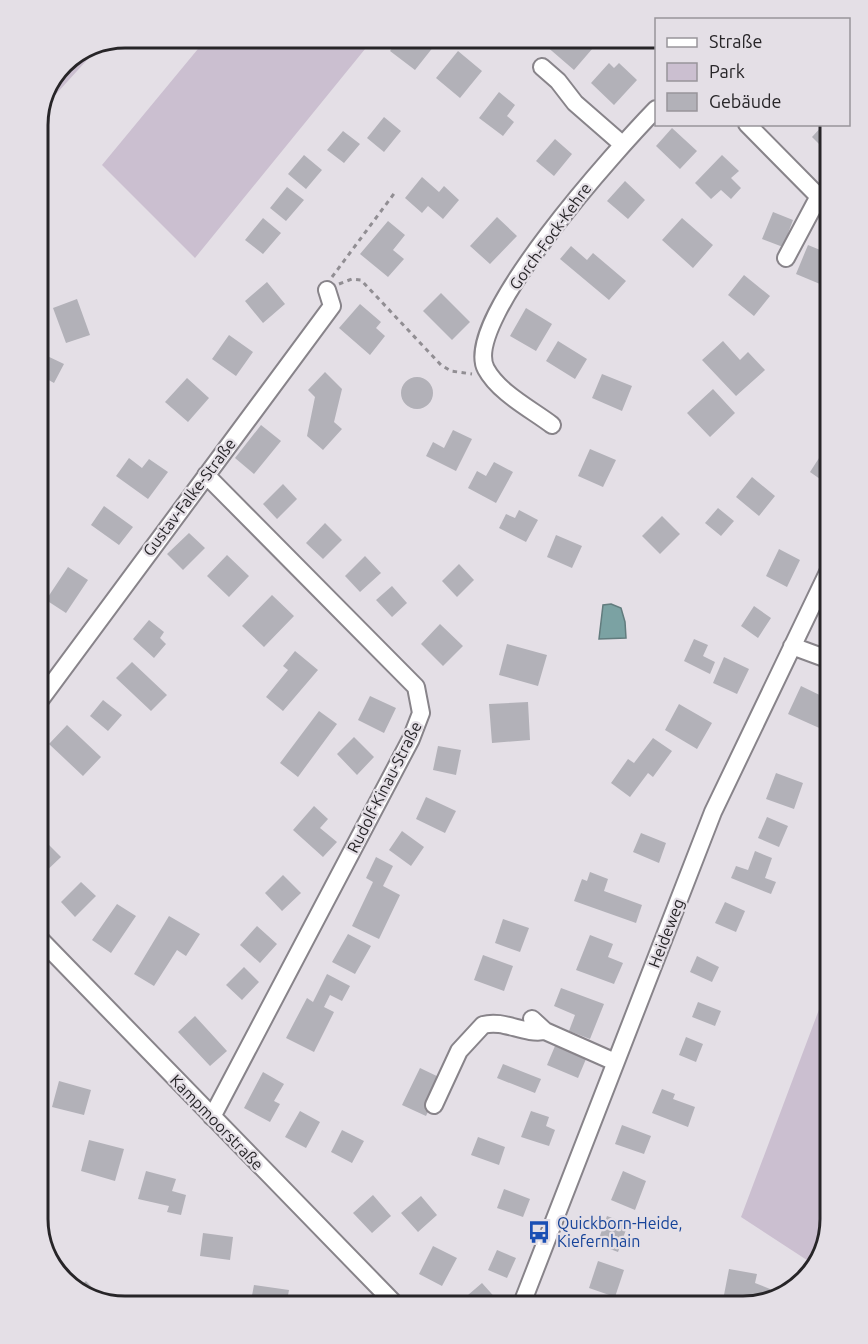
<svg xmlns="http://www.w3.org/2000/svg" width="868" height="1344" font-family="Ubuntu,sans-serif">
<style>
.green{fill:#cbbfd0}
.water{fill:#7ba2a3;stroke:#627c7e;stroke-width:1.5}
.building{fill:#b2b1b8}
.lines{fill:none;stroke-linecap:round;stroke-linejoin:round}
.minor-casing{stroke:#88848a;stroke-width:20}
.path{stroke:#918e93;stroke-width:3;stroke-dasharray:4.5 4.5;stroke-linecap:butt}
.minor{stroke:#fff;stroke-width:16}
.labels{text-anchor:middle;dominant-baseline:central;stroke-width:4.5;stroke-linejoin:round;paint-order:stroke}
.street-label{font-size:16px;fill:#272528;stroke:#e4dfe6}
.transit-label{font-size:16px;fill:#164399;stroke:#e4dfe6;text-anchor:start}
.rim{fill:none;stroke:#272528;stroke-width:3}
</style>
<rect width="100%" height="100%" fill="#e4dfe6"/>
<path class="green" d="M207 38H374L195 258 102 165Z
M97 49 47 104 63 63Z
M829 983 830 1219 816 1266 741 1217Z"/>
<path class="water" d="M611 604 621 608 625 622 626 638 599 639 603 605Z"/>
<path class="building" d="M400 38H434L438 41 415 70 390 51Z
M552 38H595L599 41 574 70 545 45Z
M458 51 482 71 460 98 436 78Z
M609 63 614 68 619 63 637 80 614 105 591 83Z
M499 92 515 105 507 116 514 122 503 136 479 118Z
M384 117 401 131 384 152 367 138Z
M824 124 830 125V155L812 137Z
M672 128 697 151 680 169 656 146Z
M343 131 360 144 344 163 327 150Z
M555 139 572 154 554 176 536 161Z
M304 155 322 170 306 189 288 174Z
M722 155 739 171 731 178 741 188 731 199 721 190 711 199 695 183Z
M422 177 439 192 444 186 459 200 443 219 428 206 422 213 405 198Z
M625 181 645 200 628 219 607 201Z
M287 187 304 200 286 221 270 208Z
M773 212 793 220 783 247 762 239Z
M497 217 517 236 490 264 470 246Z
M263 218 281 233 263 254 245 240Z
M682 218 713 245 693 268 662 240Z
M388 221 405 235 393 250 404 259 388 277 360 254Z
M808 245 830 254 820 284 796 274Z
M571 246 587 260 593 253 626 281 609 300 560 259Z
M744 275 770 296 754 316 728 295Z
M267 282 285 304 263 323 245 301Z
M441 293 470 322 452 340 423 311Z
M77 299 90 335 66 343 53 308Z
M360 304 381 322 376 328 385 336 370 355 339 328Z
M526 308 552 324 536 351 510 336Z
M229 335 253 352 236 376 212 359Z
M558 341 587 359 575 379 546 361Z
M723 341 740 360 748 352 765 370 736 396 702 360Z
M43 354 64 364 54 383 38 374V365Z
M325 372 342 389 334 422 342 429 323 450 307 436 315 397 308 390Z
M602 374 632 386 622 411 592 398Z
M401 393a16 16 0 1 1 32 0a16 16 0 1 1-32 0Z
M187 378 209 398 188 422 165 402Z
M713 389 735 413 710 437 687 413Z
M261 425 281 441 254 474 235 458Z
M453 430 472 439 456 471 426 456 433 442 444 448Z
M830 441V486L810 472Z
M590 449 616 460 603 487 578 476Z
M129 458 142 468 149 459 168 472 148 499 116 476Z
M494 462 513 472 496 503 468 488 477 471 486 476Z
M752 477 775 496 759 516 736 497Z
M283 484 297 499 277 519 263 504Z
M104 506 133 527 119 545 91 525Z
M718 508 734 521 721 536 705 523Z
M519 510 538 520 526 542 499 528 506 514 515 518Z
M662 516 680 534 660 554 642 536Z
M325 523 342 540 323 559 306 543Z
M189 533 205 548 183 570 167 554Z
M556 535 582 546 572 568 547 557Z
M779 549 800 560 787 587 766 576Z
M227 555 249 576 229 597 207 576Z
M365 556 381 573 360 592 345 576Z
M459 564 474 580 457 597 442 581Z
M68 567 88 580 66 613 46 600Z
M392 586 407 603 392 617 376 600Z
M272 595 294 616 264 647 242 626Z
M754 606 771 618 758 638 741 626Z
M149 620 164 632 160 638 166 644 154 658 133 639Z
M440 624 463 646 443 666 421 644Z
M694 639 708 645 703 656 715 662 710 674 684 661Z
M507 644 547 655 538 686 499 675Z
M38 649 45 654 38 666Z
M295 651 318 670 283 711 266 697 288 670 283 666Z
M724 657 749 669 737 694 713 683Z
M132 662 167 695 151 711 116 678Z
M801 686 830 700V723L826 731 788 714Z
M370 696 396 708 384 733 358 720Z
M103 700 122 715 108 731 90 716Z
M528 702 530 740 492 743 489 704Z
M679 704 712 723 697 749 665 730Z
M319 711 337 724 298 777 280 763Z
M67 725 101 757 83 776 49 744Z
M354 737 374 757 357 775 337 754Z
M653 738 672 751 653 777 648 773 630 797 611 783 628 759 634 763Z
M438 746 461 750 456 775 433 770Z
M776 773 803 783 794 809 766 799Z
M426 797 456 811 445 833 416 819Z
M314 806 328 819 320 828 337 842 323 857 293 830Z
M767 817 788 826 779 847 758 838Z
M402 831 424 847 411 866 389 850Z
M641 833 666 843 659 863 633 852Z
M43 839 61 857 42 875 38 871V845Z
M755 851 772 858 765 878 776 882 771 894 731 878 736 866 748 870Z
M376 857 393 866 383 886 400 895 379 939 352 926 373 882 366 878Z
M590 872 608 879 604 891 642 905 636 923 574 901 582 879 587 881Z
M283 875 301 893 282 911 265 893Z
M81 882 96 896 75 917 61 902Z
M725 902 745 911 736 932 715 923Z
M117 904 136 916 111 953 92 940Z
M169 916 200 934 186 956 177 950 154 986 134 974Z
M503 919 529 928 520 952 495 943Z
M257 926 277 944 260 963 240 945Z
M348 934 371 946 355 974 332 962Z
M590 935 613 944 608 957 623 963 614 984 576 970Z
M827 942 830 943V963L821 960Z
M483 955 513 966 504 991 474 980Z
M697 956 719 967 712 982 690 972Z
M244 967 259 982 242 1000 226 985Z
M327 974 350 986 342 1001 330 995 324 1007 334 1012 314 1052 286 1038 307 998 313 1002Z
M561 988 604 1004 590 1039 569 1031 575 1015 554 1006Z
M698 1002 721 1011 715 1026 692 1017Z
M195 1016 227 1051 210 1066 178 1032Z
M686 1037 703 1044 696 1062 679 1055Z
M555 1046 586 1059 578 1078 547 1065Z
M503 1064 541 1079 535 1093 497 1078Z
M38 1066 45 1068 38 1093Z
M420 1068 443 1079 426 1116 402 1105Z
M263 1072 284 1084 274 1101 280 1104 270 1122 244 1108Z
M59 1081 91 1090 84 1115 52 1107Z
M662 1089 675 1094 673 1099 695 1107 688 1127 652 1113Z
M300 1111 320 1122 306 1148 285 1137Z
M531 1111 549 1117 546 1126 555 1130 549 1146 521 1137Z
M622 1125 651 1136 644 1154 615 1144Z
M342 1130 364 1141 352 1163 331 1152Z
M478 1137 505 1147 499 1165 471 1155Z
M89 1140 124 1149 115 1181 81 1171Z
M146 1171 176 1179 172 1191 186 1195 181 1215 167 1212 169 1206 138 1199Z
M623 1171 646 1181 635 1210 611 1200Z
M38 1176 48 1179 43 1203 38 1201Z
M504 1189 530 1199 523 1217 497 1208Z
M373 1195 391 1216 372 1233 353 1213Z
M421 1196 437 1215 418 1232 401 1213Z
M607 1216 628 1224 618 1252 597 1244Z
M203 1233 233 1237 230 1260 200 1256Z
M433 1246 457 1258 442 1286 419 1274Z
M497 1250 516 1258 507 1278 488 1270Z
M598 1261 624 1270 615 1297 589 1288Z
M729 1269 757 1274 755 1283 770 1289 766 1301 724 1295Z
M86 1281 100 1296 97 1299 75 1290Z
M482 1283 499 1302 495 1306H465L461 1301Z
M254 1285 289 1290 286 1306H250Z"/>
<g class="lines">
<g class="minor-casing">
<path id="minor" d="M542 67 558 81 575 103 622 144
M747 124 830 208
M786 258 819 196
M552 425C531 409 499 393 486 369 460 321 622 144 656 109
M206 475 416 687 421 713 411 739 212 1117
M792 646 830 660
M38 703 332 306 327 290
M38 937 397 1306
M532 1019 545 1031 615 1062
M434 1105 459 1051 483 1025C504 1019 524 1035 545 1031
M521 1306 713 812 830 568"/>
</g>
<path class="path" d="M38 196 46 179 38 168
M332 277 396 191
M339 284 352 279 361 280 441 365 451 371 472 374"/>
<use href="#minor" class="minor"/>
</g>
<defs>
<g id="bus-bare" transform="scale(1.8)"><path d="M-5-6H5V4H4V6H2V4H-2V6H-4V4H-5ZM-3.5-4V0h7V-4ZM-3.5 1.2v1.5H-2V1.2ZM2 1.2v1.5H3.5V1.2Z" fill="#1a4fb4" stroke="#e4dfe6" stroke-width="2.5" paint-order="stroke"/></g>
</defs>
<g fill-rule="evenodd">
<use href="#bus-bare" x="539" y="1232"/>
</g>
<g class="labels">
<g class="street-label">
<text transform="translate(550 236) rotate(-54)">Gorch-Fock-Kehre</text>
<text transform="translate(189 497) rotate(-53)">Gustav-Falke-Straße</text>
<text transform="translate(384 787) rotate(-63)">Rudolf-Kinau-Straße</text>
<text transform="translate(666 933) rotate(-69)">Heideweg</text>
<text transform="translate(217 1122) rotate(46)">Kampmoorstraße</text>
</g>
<g class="transit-label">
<text x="557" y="1223">Quickborn-Heide,<tspan x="557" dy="18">Kiefernhain</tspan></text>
</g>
</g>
<path d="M0 0H868V1344H0ZM125 48H743A77 77 0 0 1 820 125V1219A77 77 0 0 1 743 1296H125A77 77 0 0 1 48 1219V125A77 77 0 0 1 125 48Z" fill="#e4dfe6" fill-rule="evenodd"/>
<path class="rim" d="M125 48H743A77 77 0 0 1 820 125V1219A77 77 0 0 1 743 1296H125A77 77 0 0 1 48 1219V125A77 77 0 0 1 125 48Z"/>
<rect x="655" y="18" width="195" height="108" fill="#e4dfe6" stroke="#98959a" stroke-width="1.5"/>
<rect x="667" y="38" width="30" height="9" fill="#ffffff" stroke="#98959a" stroke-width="1.5"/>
<text x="709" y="48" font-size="18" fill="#272528">Straße</text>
<rect x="667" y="63" width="30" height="18" fill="#cbbfd0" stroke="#98959a" stroke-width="1.5"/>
<text x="709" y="78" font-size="18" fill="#272528">Park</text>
<rect x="667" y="93" width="30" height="18" fill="#b2b1b8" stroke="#98959a" stroke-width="1.5"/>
<text x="709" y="108" font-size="18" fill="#272528">Gebäude</text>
</svg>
